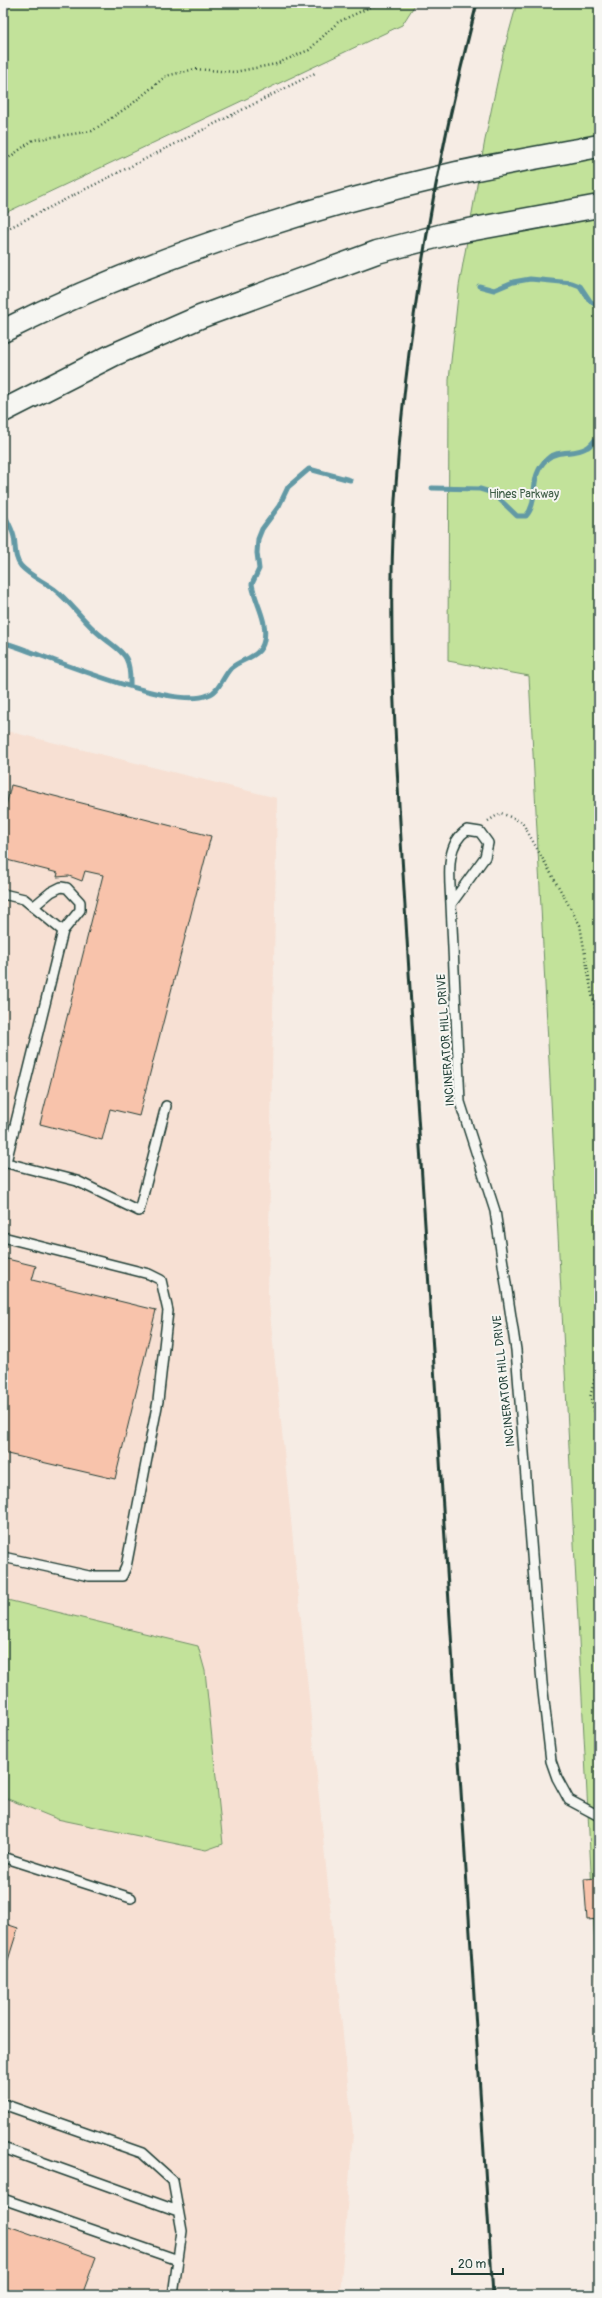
<svg xmlns="http://www.w3.org/2000/svg" width="602" height="2298" font-family="Pangolin,sans-serif">
<style>
.built{fill:#f7e0d3}
.green{fill:#c2e29a;stroke:#709067}
.lines{fill:none;stroke-linecap:round;stroke-linejoin:round}
.stream{stroke:#6299a5;stroke-width:5}
.building{fill:#f8c3ab;stroke:#1f3d34}
.lane-casing{stroke:#1f3d34;stroke-width:12}
.highway-casing{stroke:#1f3d34;stroke-width:25}
.path{stroke:#1f3d34;stroke-width:2.5;stroke-dasharray:1 3;stroke-linecap:butt}
.lane{stroke:#f6f6f2;stroke-width:9}
.highway{stroke:#f6f6f2;stroke-width:22}
.rail{stroke:#1f3d34;stroke-width:3}
.labels{text-anchor:middle;dominant-baseline:central;stroke-width:4;stroke-linejoin:round;paint-order:stroke}
.park-label{font-size:12px;fill:#405e48;stroke:#f6f6f2}
.street-label{font-size:12px;fill:#1f3d34;stroke:#f6f6f2}
</style>
<rect width="100%" height="100%" fill="#f6ece4"/>
<filter id="ink" filterUnits="userSpaceOnUse"><feTurbulence type="fractalNoise" baseFrequency=".025" numOctaves="2"/><feDisplacementMap in="SourceGraphic" scale="8" xChannelSelector="R" yChannelSelector="G"/><feConvolveMatrix kernelMatrix="1 2 1 2 8 2 1 2 1" color-interpolation-filters="sRGB"/></filter>
<g filter="url(#ink)">
<path class="built" d="M3 730 277 798 268 1293 353 2133 340 2295H3Z"/>
<path class="green" d="M3 3H416L402 25 3 214Z
M517 3H599V2025L529 676 448 661 449 380 459 286 485 140 503 54Z
M3 1599 198 1646 205 1671 223 1844 206 1850 57 1819 3 1797Z"/>
<g class="lines">
<path class="stream" d="M479 286 494 290 513 282 530 279 572 283 580 286 590 301 599 307
M432 488 480 489 493 493 517 516H526C540 501 527 477 547 459 558 449 575 455 586 448 592 446 595 439 599 435
M3 512C7 520 12 528 14 537 16 547 14 558 21 566 30 576 43 581 54 589 71 602 83 621 99 634 121 653 131 651 130 686
M3 642C44 655 172 711 208 695 220 691 223 676 231 668 242 658 261 658 264 640 268 620 255 603 252 584L259 569 257 553 258 539 262 529 279 506 288 487 309 469 350 480"/>
</g>
<path class="building" d="M11 785 211 836 139 1116 110 1109 102 1140 40 1124 103 875 85 871 82 881 69 876 57 877 58 873 3 859V819Z
M3 1258 36 1266 32 1280 156 1310 115 1479 3 1453V1391L9 1367 3 1365Z
M599 1878V1919L587 1920 584 1879Z
M3 1923 18 1928 3 1976Z
M3 2224 96 2257 82 2295H3Z"/>
<g class="lines">
<g class="lane-casing">
<path id="lane" d="M3 894 24 899 63 931
M451 904 485 857 488 843 480 832 467 830C444 845 450 879 451 904L460 1102 495 1211 516 1350 542 1683 551 1761 557 1778 569 1800 599 1816
M3 1162 77 1181 139 1211 166 1106
M6 1162 63 931 80 910V902L67 888 61 887 51 892 33 907
M3 1237 149 1274 161 1280 168 1311 158 1401 126 1567 122 1576H89L3 1557
M3 1857 131 1898
M3 2104 142 2153 173 2181 182 2231 173 2295
M3 2148 178 2211
M3 2199 178 2260"/>
</g>
<g class="highway-casing">
<path id="highway" d="M3 331C146 259 301 209 457 173 504 163 552 155 599 146
M3 411 113 355 200 317 377 252 447 234 599 206"/>
</g>
<path class="path" d="M3 162 33 140 92 131 132 104 166 76 195 69 234 72 276 64 309 50 338 22 379 3
M3 231 317 72
M488 821 501 813 522 822 580 925 592 995 599 1025
M599 1360 590 1398 599 1425"/>
<use href="#lane" class="lane"/>
<use href="#highway" class="highway"/>
<path class="rail" d="M477 3C433 173 404 341 394 516 388 624 395 732 401 840 409 979 418 1117 427 1256 449 1602 471 1949 493 2295"/>
</g>
</g>
<g class="labels">
<g class="park-label">
<text x="524" y="494">Hines Parkway</text>
</g>
<g class="street-label">
<text transform="translate(446 1040) rotate(-94)">INCINERATOR HILL DRIVE</text>
<text transform="translate(504 1381) rotate(-96)">INCINERATOR HILL DRIVE</text>
</g>
</g>
<rect width="602" height="2298" fill="none" stroke="#f6f6f2" stroke-width="16"/>
<rect x="8" y="8" width="586" height="2282" fill="none" stroke="#1f3d34" stroke-width="1.5" filter="url(#ink)"/>
<path d="M452 2268v6h51v-6" fill="none" stroke="#1f3d34" stroke-width="2"/>
<text x="458" y="2268" font-size="12" fill="#1f3d34" stroke="#f6f6f2" stroke-width="3" paint-order="stroke">20 m</text>
</svg>
